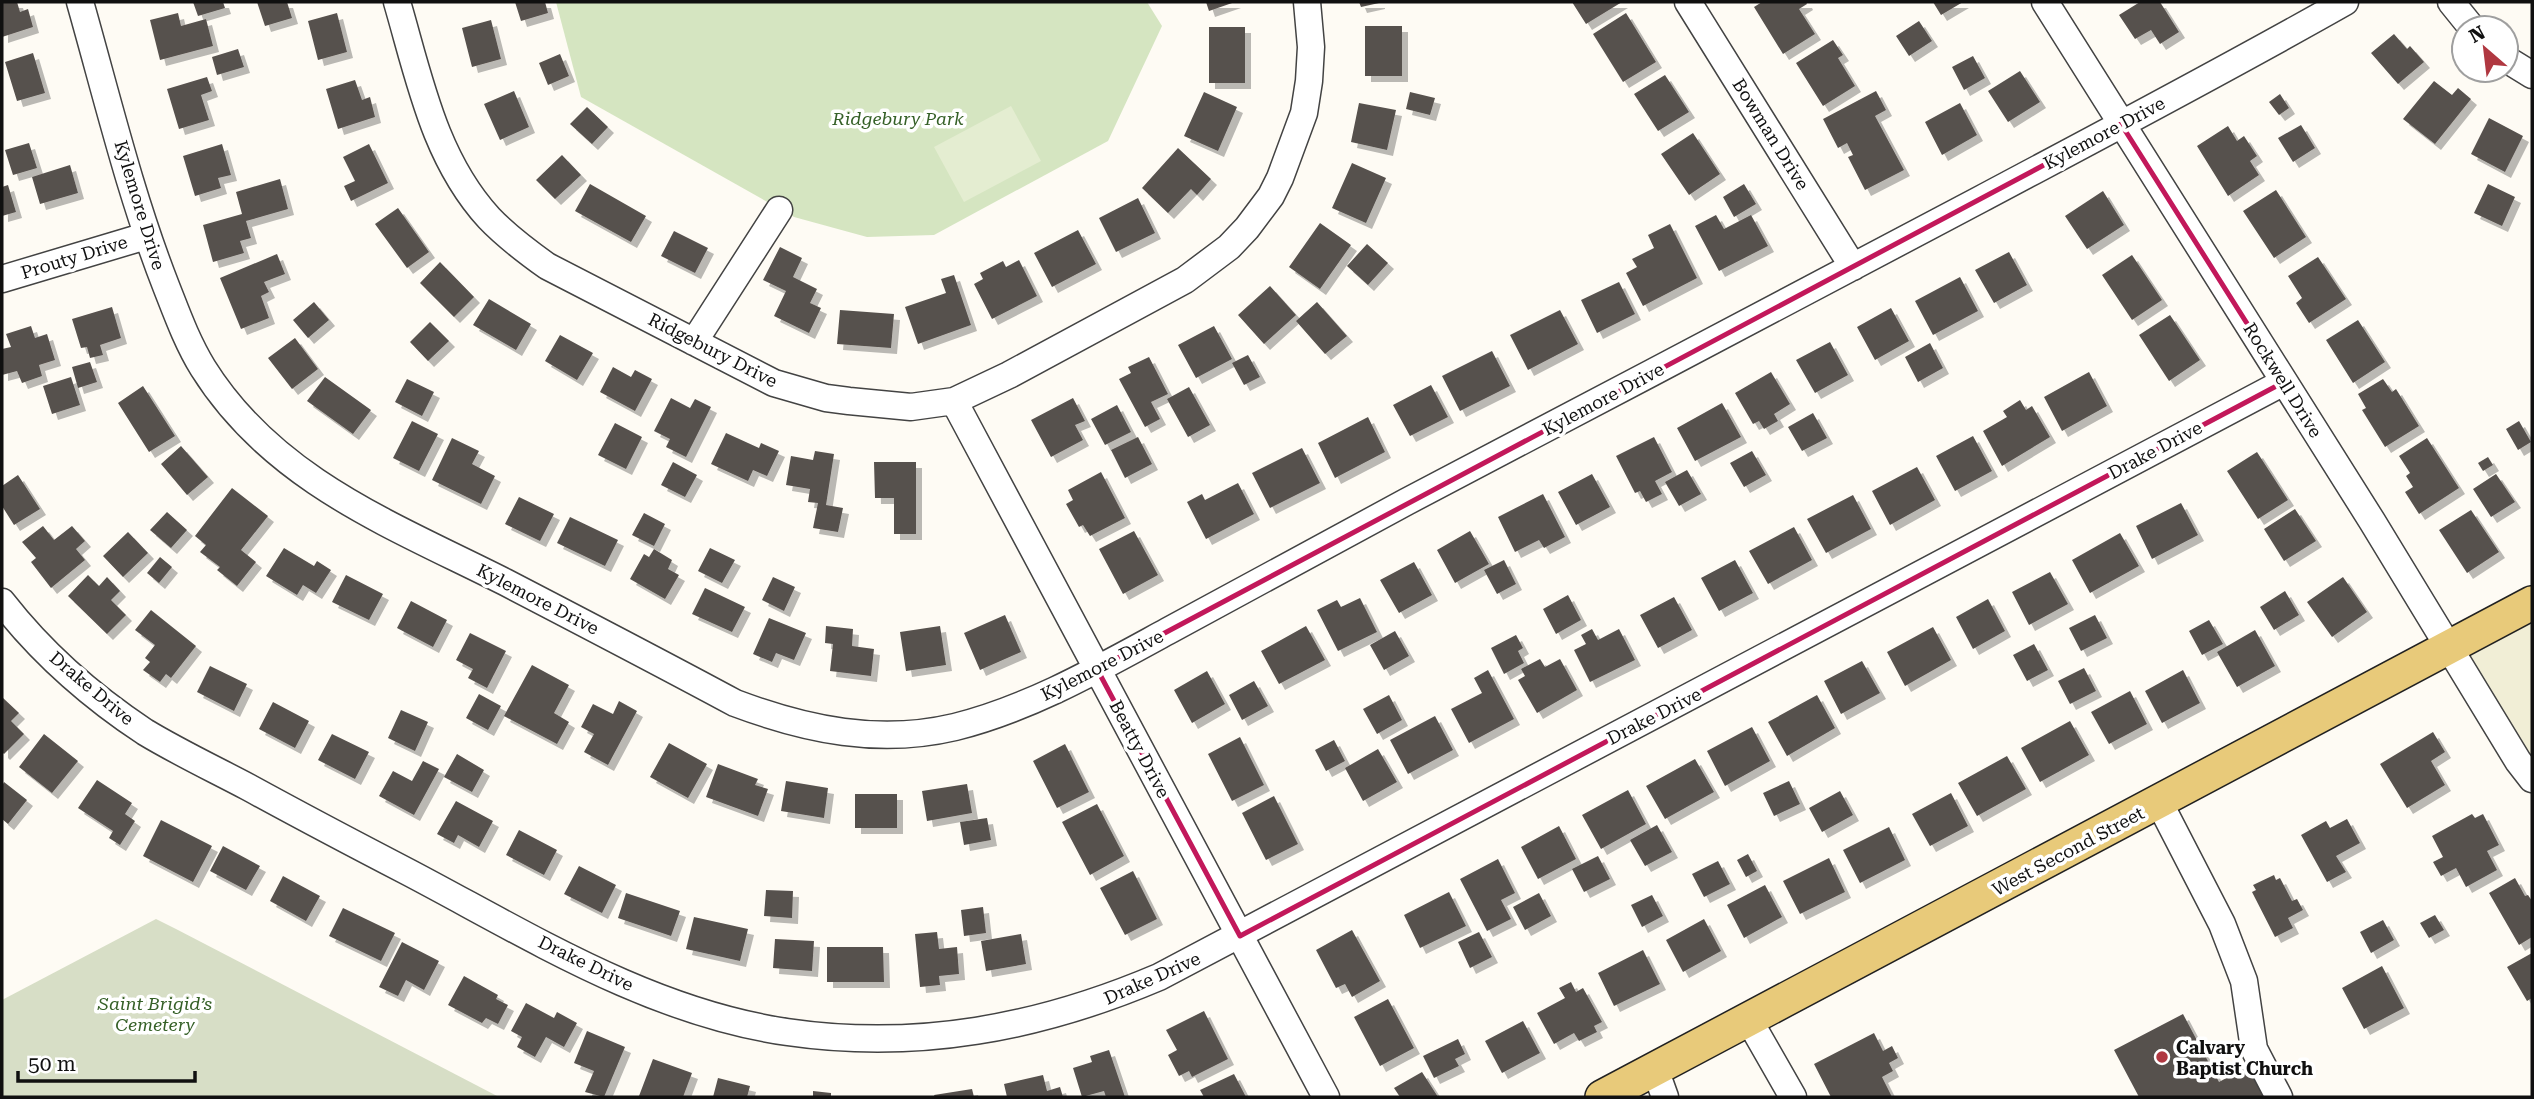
<svg xmlns="http://www.w3.org/2000/svg" width="2534" height="1099" font-family="'Roboto Serif',serif">
<style>
.farmland{fill:#f1eed6}
.green{fill:#d5e5c1}
.cemetery{fill:#d7dec6}
.pitch{fill:#e4edd1}
.building{fill:#57514d;filter:url(#shadow)}
.lines{fill:none;stroke-linecap:round;stroke-linejoin:round}
.minor-casing{stroke:#434343;stroke-width:29}
.major-casing{stroke:#212121;stroke-width:36}
.minor{stroke:#fff;stroke-width:26}
.major{stroke:#e8ca7a;stroke-width:33}
.marked{fill:none;stroke:#c2185b;stroke-width:5;stroke-linejoin:round}
.poi-dot{fill:#b03841;stroke:#fff;stroke-width:2.5}
.labels{text-anchor:middle;dominant-baseline:central;stroke-width:7;stroke-linejoin:round;paint-order:stroke}
.park-label{font-size:18px;font-style:italic;fill:#356027;stroke:#fff}
.street-label{font-size:18px;fill:#101010;stroke:#fff}
.poi-label{font-size:18px;font-weight:bold;fill:#101010;stroke:#fff;text-anchor:start}
</style>
<defs>
<filter id="shadow"><feDropShadow dx="6" dy="6" stdDeviation="0" flood-color="#0004"/></filter>
</defs>
<rect width="100%" height="100%" fill="#fefbf4"/>
<path class="farmland" d="M2532 603V779L2448 647Z"/>
<path class="green" d="M556 2H1147L1162 26 1108 141 934 235 867 237 794 217 581 97Z"/>
<path class="cemetery" d="M156 919 176 929 499 1097H2V1000Z"/>
<path class="pitch" d="M1011 106 1041 161 964 202 934 147Z"/>
<path class="building" d="M2 2H17L20 12 28 9 33 27 2 37Z
M193 2H223L225 8 198 16Z
M257 2H287L292 18 265 26Z
M515 2H545L548 13 521 21Z
M1206 2H1235L1209 11Z
M1359 2H1379V3L1361 7Z
M1572 2H1622L1586 24Z
M1762 2H1806L1807 4 1799 9 1815 34 1783 54 1754 7Z
M1933 2H1963L1941 15Z
M2140 2H2160L2179 32 2160 44 2151 30 2135 39 2119 15Z
M178 13 181 26 206 19 213 46 160 60 150 20Z
M337 13 347 52 318 60 308 21Z
M1626 13 1656 62 1623 82 1593 34Z
M491 20 501 59 472 67 462 28Z
M1919 21 1932 41 1909 56 1896 36Z
M1365 26H1402V76H1365Z
M1209 27H1245V83H1209Z
M2394 34 2407 49 2410 46 2424 62 2398 84 2371 53Z
M1833 40 1843 55 1838 58 1855 86 1823 106 1796 63Z
M238 49 244 67 217 75 212 57Z
M33 53 45 93 17 101 5 62Z
M560 54 569 76 548 85 539 63Z
M1973 56 1985 78 1964 90 1952 67Z
M2020 71 2040 102 2008 122 1988 91Z
M1665 75 1689 112 1658 131 1634 94Z
M207 77 212 91 201 95 209 120 179 129 167 89Z
M355 80 362 100 370 97 375 117 338 129 326 89Z
M2434 81 2452 95 2458 88 2471 99 2435 144 2403 119Z
M514 91 529 127 500 140 484 104Z
M1876 91 1886 110 1875 116 1904 170 1865 190 1848 157 1853 155 1847 143 1838 148 1823 119Z
M1204 92 1237 107 1218 151 1184 136Z
M1410 92 1435 98 1430 115 1406 109Z
M2280 94 2289 108 2279 115 2269 102Z
M1359 103 1396 110 1387 150 1351 142Z
M1960 103 1977 135 1942 155 1925 122Z
M587 107 608 127 592 144 570 124Z
M2489 118 2523 136 2505 172 2471 154Z
M2301 125 2315 148 2293 162 2278 138Z
M2228 126 2237 141 2244 136 2257 156 2250 161 2259 175 2228 196 2197 146Z
M1693 133 1720 174 1689 195 1661 154Z
M29 143 37 168 13 175 5 150Z
M222 144 231 175 218 178 221 188 195 196 183 156Z
M369 144 388 183 351 201 344 186 355 181 343 157Z
M1178 148 1211 179 1197 195 1191 189 1168 213 1142 188Z
M562 155 581 175 555 199 536 180Z
M1352 163 1386 178 1366 223 1332 208Z
M70 165 78 193 40 204 32 177Z
M280 179 288 209 246 221 251 238 240 241 244 253 213 262 203 225 242 214 236 192Z
M590 184 646 216 631 242 575 211Z
M1744 184 1756 204 1734 217 1723 197Z
M2488 184 2515 197 2502 226 2474 213Z
M8 185 16 212 2 216V187Z
M2276 190 2306 237 2274 258 2243 211Z
M2103 191 2124 225 2087 249 2065 216Z
M1138 198 1155 233 1116 252 1099 218Z
M398 208 429 252 407 268 375 224Z
M1716 215 1724 229 1751 215 1768 246 1719 271 1695 226Z
M1320 223 1351 245 1320 289 1289 267Z
M1670 224 1697 278 1643 306 1626 273 1637 267 1632 259 1654 248 1648 235Z
M1078 230 1096 264 1052 287 1034 253Z
M674 231 708 248 695 273 661 256Z
M1367 244 1388 263 1368 285 1347 266Z
M780 247 802 258 793 277 817 289 810 303 821 308 809 333 774 316 786 291 763 280Z
M2009 252 2027 285 1994 303 1975 270Z
M277 254 285 274 264 282 269 292 261 296 269 318 241 329 220 278Z
M2132 255 2162 300 2132 320 2102 275Z
M2318 257 2346 299 2309 323 2296 303 2302 298 2288 276Z
M1019 260 1037 296 992 319 974 284 983 279 980 273 1003 261 1006 267Z
M440 262 474 297 454 317 420 283Z
M954 275 971 325 918 344 905 307 946 293 941 279Z
M1960 277 1978 311 1933 335 1915 301Z
M1619 282 1635 314 1597 333 1581 300Z
M1270 286 1296 315 1264 344 1238 315Z
M489 299 531 324 516 350 473 325Z
M314 302 329 320 308 338 293 320Z
M1317 302 1347 336 1325 354 1296 321Z
M112 307 121 338 100 345 103 355 90 358 87 347 81 348 72 319Z
M1891 308 1909 341 1875 360 1857 327Z
M840 310 894 314 891 348 837 344Z
M1560 310 1578 344 1528 370 1510 335Z
M2170 315 2200 360 2169 381 2139 335Z
M2358 320 2385 362 2353 383 2326 340Z
M430 322 449 341 428 361 410 342Z
M31 326 35 338 47 334 55 360 39 365 42 376 22 383 17 371 2 375V349L11 347 6 334Z
M1214 326 1232 359 1196 378 1178 345Z
M560 335 593 353 577 380 545 361Z
M295 338 318 369 292 389 268 358Z
M1830 342 1848 375 1815 393 1796 360Z
M1930 343 1943 368 1918 382 1905 357Z
M1492 351 1510 386 1460 411 1442 376Z
M1248 355 1260 377 1244 385 1232 363Z
M1149 357 1168 394 1151 402 1160 419 1145 427 1119 379 1131 373 1128 367Z
M90 362 97 382 78 388 72 367Z
M613 367 631 377 635 370 652 379 635 411 600 392Z
M1771 372 1790 404 1774 414 1778 421 1764 429 1759 421 1753 424 1735 393Z
M2089 372 2107 406 2062 431 2044 397Z
M71 377 80 405 52 414 43 386Z
M325 377 371 410 353 434 307 401Z
M407 379 434 392 422 416 395 402Z
M2383 379 2392 392 2396 389 2419 426 2385 447 2362 410 2366 408 2358 394Z
M1431 385 1448 417 1410 436 1393 405Z
M143 386 175 436 149 452 118 403Z
M1189 387 1210 425 1188 437 1167 399Z
M671 398 690 408 695 399 711 407 686 457 666 447 670 439 654 431Z
M1073 398 1085 421 1075 425 1083 440 1051 457 1031 420Z
M2020 400 2026 410 2032 406 2050 437 2002 466 1983 431 2007 417 2003 411Z
M1722 403 1741 437 1695 461 1677 428Z
M1117 405 1131 432 1105 445 1091 419Z
M1813 413 1827 438 1802 451 1788 427Z
M1368 417 1385 452 1335 478 1318 443Z
M412 421 438 434 419 471 393 458Z
M2519 421 2531 442 2518 450 2506 429Z
M615 423 642 437 626 469 598 455Z
M726 433 759 448 761 443 779 451 767 476 753 470 748 481 711 464Z
M1973 436 1992 471 1955 491 1936 456Z
M1138 437 1152 464 1125 478 1111 450Z
M1654 437 1672 472 1655 481 1662 494 1646 502 1640 491 1635 493 1616 456Z
M452 438 479 451 472 464 495 476 481 504 432 480Z
M2427 438 2459 488 2419 514 2405 492 2413 487 2406 476 2410 473 2399 456Z
M181 446 208 477 187 495 161 464Z
M1302 448 1320 483 1270 508 1252 473Z
M815 451 834 454 826 505 843 508 838 532 813 528 818 503 808 502 810 489 786 485 791 456 813 460Z
M1752 451 1766 475 1744 487 1730 463Z
M2257 452 2288 500 2258 519 2227 471Z
M2488 457 2493 465 2483 471 2478 463Z
M673 462 697 475 685 497 661 485Z
M874 462H916V534H894V498H875Z
M1917 467 1935 500 1890 525 1872 491Z
M1687 470 1701 494 1679 506 1665 482Z
M1101 472 1125 518 1090 536 1083 525 1079 527 1066 504 1073 500 1068 490Z
M1592 474 1610 507 1576 525 1558 492Z
M2496 474 2515 502 2491 517 2473 489Z
M18 475 40 509 14 525 2 506V486Z
M1238 483 1254 514 1206 539 1187 502 1202 494 1205 500Z
M232 488 268 516 241 550 256 562 237 586 217 570 220 567 200 552 206 545 195 536Z
M1543 494 1565 537 1544 548 1539 540 1515 552 1498 517Z
M1853 495 1871 529 1826 553 1807 519Z
M519 497 554 514 540 541 505 524Z
M2181 503 2198 535 2152 559 2136 526Z
M2295 509 2316 541 2284 561 2264 529Z
M2471 510 2499 552 2467 573 2439 530Z
M167 512 187 530 171 548 150 530Z
M644 513 665 524 654 546 632 535Z
M570 517 618 540 605 566 557 543Z
M43 526 54 540 72 526 85 541 76 549 85 560 51 588 31 562 36 558 22 542Z
M1794 527 1812 560 1768 584 1749 551Z
M1134 531 1158 575 1123 594 1099 549Z
M1470 531 1489 564 1455 583 1437 550Z
M128 532 148 553 123 577 103 556Z
M2120 533 2139 566 2090 593 2072 560Z
M284 548 314 566 317 561 331 570 316 593 303 585 297 595 266 576Z
M710 548 735 560 722 583 698 571Z
M654 549 672 560 668 569 679 575 665 599 630 579 644 554 649 557Z
M160 557 172 567 159 583 147 573Z
M1504 560 1516 584 1497 594 1484 570Z
M1735 560 1753 593 1719 611 1701 578Z
M1414 562 1432 595 1399 613 1380 580Z
M2050 572 2068 604 2029 625 2012 592Z
M88 575 99 586 107 577 120 591 111 600 126 615 107 634 68 596Z
M346 575 383 594 369 620 332 602Z
M773 577 795 587 784 611 762 600Z
M2343 577 2367 612 2332 637 2307 602Z
M705 588 745 607 732 632 692 614Z
M2285 591 2299 615 2274 630 2260 607Z
M1568 595 1581 620 1556 634 1543 609Z
M1674 597 1692 630 1658 648 1640 615Z
M1360 598 1377 632 1338 651 1317 610 1337 600 1341 607Z
M1988 599 2005 631 1973 649 1956 617Z
M411 601 447 620 433 647 397 628Z
M151 610 196 646 171 678 166 674 160 682 143 670 150 662 145 658 155 645 135 630Z
M1005 615 1021 652 980 670 964 633Z
M2095 615 2107 638 2081 651 2069 628Z
M769 618 806 633 794 660 776 653 772 662 753 654Z
M2209 620 2223 644 2202 655 2189 631Z
M826 626 853 629 852 646 874 649 871 676 830 671 833 644 825 643Z
M940 626 946 665 906 671 900 632Z
M1306 626 1325 660 1279 684 1261 651Z
M1933 627 1951 660 1905 686 1887 652Z
M1592 629 1598 640 1619 629 1635 660 1590 682 1574 650 1586 644 1581 635Z
M2255 630 2275 666 2237 687 2217 652Z
M1395 631 1409 656 1384 670 1370 645Z
M470 633 506 651 487 688 468 678 473 669 456 660Z
M1516 635 1523 648 1518 651 1524 663 1504 674 1491 648Z
M2034 644 2048 670 2027 681 2013 655Z
M1540 659 1545 667 1560 659 1577 690 1537 713 1518 680 1525 676 1521 669Z
M1862 661 1880 693 1841 714 1824 681Z
M532 665 569 685 554 713 569 722 557 744 504 716Z
M210 666 247 684 234 711 197 692Z
M2084 668 2096 691 2070 704 2058 681Z
M1488 670 1514 719 1469 743 1451 709 1482 693 1474 678Z
M2183 670 2200 703 2162 723 2145 691Z
M1207 671 1225 704 1192 723 1174 690Z
M1254 681 1268 706 1242 720 1229 695Z
M2130 691 2147 724 2109 744 2091 712Z
M479 694 501 706 488 730 466 718Z
M1389 695 1402 720 1377 734 1363 709Z
M1817 695 1835 728 1787 756 1768 722Z
M2 697 19 713 11 721 24 734 4 754 2 752Z
M619 701 637 711 608 765 584 752 594 734 581 727 593 704 613 714Z
M273 702 309 721 295 748 259 729Z
M401 710 428 722 415 751 388 738Z
M1435 716 1453 750 1408 774 1390 740Z
M2070 721 2089 755 2040 782 2021 748Z
M1752 727 1770 761 1725 786 1707 751Z
M2433 732 2445 752 2431 761 2445 785 2407 808 2380 764Z
M44 734 78 761 52 793 19 767Z
M332 734 369 752 355 779 318 760Z
M1240 737 1264 785 1232 801 1208 754Z
M1334 740 1345 761 1326 771 1315 750Z
M669 743 707 764 688 798 650 777Z
M1065 744 1089 792 1057 808 1033 761Z
M1378 749 1397 782 1363 801 1345 768Z
M457 754 484 770 472 792 444 777Z
M2007 756 2026 789 1977 816 1958 783Z
M1695 759 1714 792 1665 819 1646 786Z
M423 761 439 769 414 815 379 796 393 771 412 781Z
M718 764 758 779 755 785 768 789 758 816 706 797Z
M97 780 132 803 125 814 135 821 120 845 109 838 113 831 78 808Z
M786 781 828 788 824 818 781 811Z
M1789 781 1800 804 1774 816 1763 793Z
M4 782 27 800 8 824 2 819V786Z
M967 784 972 813 927 821 922 791Z
M1628 790 1646 824 1601 849 1582 815Z
M1840 791 1853 815 1822 832 1809 808Z
M1951 793 1968 826 1930 846 1912 814Z
M855 794H897V828H855Z
M1274 796 1298 844 1266 860 1242 813Z
M456 801 493 821 479 847 458 835 454 843 437 834Z
M1097 804 1124 856 1090 875 1062 822Z
M2472 814 2475 818 2483 814 2499 845 2487 851 2497 870 2466 887 2456 868 2441 876 2433 862 2443 857 2432 836Z
M987 818 991 840 964 845 960 822Z
M2347 819 2360 843 2336 856 2346 872 2327 882 2301 835 2326 821 2330 828Z
M161 820 212 846 193 882 143 856Z
M1657 825 1672 852 1645 866 1630 840Z
M1559 826 1576 859 1538 879 1521 847Z
M1889 827 1905 860 1860 883 1843 850Z
M519 830 557 850 544 875 506 855Z
M223 846 260 866 246 890 210 871Z
M1748 854 1757 871 1746 877 1737 860Z
M1598 856 1610 879 1584 892 1572 869Z
M1829 858 1845 892 1800 914 1783 881Z
M1498 859 1515 893 1501 900 1511 919 1487 931 1460 879Z
M1718 861 1730 884 1704 897 1692 874Z
M579 866 616 885 602 913 564 894Z
M1133 871 1157 919 1125 935 1100 888Z
M2274 875 2276 880 2280 878 2292 901 2297 899 2303 910 2288 918 2293 928 2275 937 2252 892 2256 890 2253 885Z
M283 876 320 896 306 921 270 901Z
M2515 878 2525 896 2528 895 2532 901V937L2519 945 2489 893Z
M1765 885 1782 917 1744 938 1727 905Z
M766 890 793 891 792 918 764 916Z
M1449 892 1466 926 1420 948 1404 915Z
M626 893 680 911 671 936 618 918Z
M1539 893 1551 916 1525 930 1513 907Z
M1652 895 1663 916 1642 927 1631 905Z
M983 907 986 933 964 936 961 910Z
M343 908 395 933 381 961 329 936Z
M2435 915 2444 930 2429 938 2420 923Z
M694 917 748 929 740 961 686 949Z
M1704 919 1721 951 1683 972 1666 940Z
M2383 920 2394 940 2371 953 2360 932Z
M1352 930 1380 981 1352 997 1345 984 1336 988 1316 950Z
M937 932 939 949 957 947 959 974 939 976 940 985 920 987 915 934Z
M1479 932 1492 957 1470 968 1458 942Z
M1021 934 1026 964 986 971 981 941Z
M775 939 814 941 812 971 773 968Z
M402 942 439 961 424 990 406 980 398 996 379 987Z
M827 947H883L884 982H827Z
M1643 950 1660 984 1614 1006 1598 973Z
M2532 953V998L2527 1001 2507 967Z
M2382 966 2404 1008 2364 1029 2342 988Z
M464 976 498 995 496 999 508 1005 498 1024 486 1018 482 1023 448 1005Z
M1571 982 1576 992 1583 988 1602 1022 1594 1026 1597 1032 1579 1041 1574 1033 1554 1044 1537 1013 1565 998 1559 988Z
M1388 999 1414 1048 1380 1066 1354 1017Z
M526 1003 554 1018 557 1012 577 1023 564 1047 546 1037 535 1057 517 1047 522 1037 511 1031Z
M1204 1011 1228 1059 1192 1077 1189 1071 1179 1076 1168 1055 1177 1050 1166 1030Z
M2183 1014 2219 1082 2252 1064 2269 1097H2139L2114 1050Z
M1523 1021 1540 1053 1502 1073 1485 1041Z
M587 1031 625 1047 604 1097 585 1092 594 1071 574 1063Z
M1874 1033 1883 1051 1892 1046 1898 1058 1889 1063 1893 1071 1882 1077 1892 1097H1831L1814 1064Z
M1458 1039 1465 1054 1455 1059 1459 1066 1434 1078 1423 1056Z
M1109 1050 1125 1097H1106L1104 1091 1082 1097 1073 1068 1092 1062 1090 1056Z
M653 1059 692 1073 683 1097 639 1096Z
M1422 1072 1438 1097H1400L1394 1088Z
M1234 1074 1246 1097H1204L1200 1090Z
M1043 1075 1047 1091 1060 1087 1063 1097H1007L1004 1084Z
M718 1078 750 1086 747 1097H713Z
M972 1089 974 1097H935L934 1095Z
M813 1091 831 1093V1097H813Z"/>
<g class="lines">
<g class="minor-casing">
<path id="minor" d="M80 2C107 97 130 194 166 286 177 314 187 342 203 368 273 480 392 525 505 582 582 622 659 662 735 703 807 730 879 745 955 727 1031 708 1100 668 1168 631 1248 588 1327 544 1406 502 1598 401 1789 301 1981 199 2103 134 2225 70 2345 2
M397 2C419 77 434 158 489 218 506 236 526 251 547 266L774 383 826 398 849 401 911 407 954 401 1009 375 1185 280 1229 247 1247 228 1271 196 1280 178 1304 113 1309 81 1311 47 1307 2
M1688 2 1853 267
M2045 2 2372 521 2518 761 2532 779
M2451 2 2472 28
M2506 59 2532 75
M2 279 146 236
M694 342 779 210
M954 401 1326 1097
M2 602C41 652 92 697 145 732 178 752 214 769 248 787 301 816 354 844 408 872 528 935 649 1012 787 1032 917 1051 1039 1028 1159 977L2284 382
M2159 802 2222 924 2244 981 2254 1049 2279 1097
M1749 1020 1793 1097
M1655 1069 1665 1097"/>
</g>
<g class="major-casing">
<path id="major" d="M1602 1097 2532 603"/>
</g>
<use href="#minor" class="minor"/>
<use href="#major" class="major"/>
</g>
<path class="marked" d="M2121 124 2284 382 1240 936 1097 669Z"/>
<circle class="poi-dot" cx="2162" cy="1057" r="7"/>
<g class="labels">
<g class="park-label">
<text x="898" y="118">Ridgebury Park</text>
<text x="155" y="1003">Saint Brigid’s<tspan x="155" dy="21">Cemetery</tspan></text>
</g>
<g class="street-label">
<text transform="translate(2104 133) rotate(-28)">Kylemore Drive</text>
<text transform="translate(1771 134) rotate(58)">Bowman Drive</text>
<text transform="translate(140 205) rotate(73)">Kylemore Drive</text>
<text transform="translate(74 257) rotate(-17)">Prouty Drive</text>
<text transform="translate(713 350) rotate(27)">Ridgebury Drive</text>
<text transform="translate(2283 380) rotate(58)">Rockwell Drive</text>
<text transform="translate(1603 399) rotate(-28)">Kylemore Drive</text>
<text transform="translate(2155 450) rotate(-28)">Drake Drive</text>
<text transform="translate(538 599) rotate(27)">Kylemore Drive</text>
<text transform="translate(1102 665) rotate(-27)">Kylemore Drive</text>
<text transform="translate(92 688) rotate(40)">Drake Drive</text>
<text transform="translate(1654 716) rotate(-27)">Drake Drive</text>
<text transform="translate(1140 749) rotate(62)">Beatty Drive</text>
<text transform="translate(2068 851) rotate(-28)">West Second Street</text>
<text transform="translate(586 963) rotate(26)">Drake Drive</text>
<text transform="translate(1152 978) rotate(-24)">Drake Drive</text>
</g>
<g class="poi-label">
<text x="2176" y="1047">Calvary<tspan x="2176" dy="21">Baptist Church</tspan></text>
</g>
</g>
<rect width="2534" height="1099" fill="none" stroke="#101010" stroke-width="7"/>
<g transform="translate(2485 49) rotate(332)"><circle r="33" fill="#ffffff" stroke="#9f9f9f" stroke-width="2"/>
<path d="M0-5L12 26L0 18L-12 26Z" fill="#b03841"/>
<text y="-10" font-size="19" font-weight="bold" text-anchor="middle" fill="#101010">N</text>
</g>
<path d="M18 1071v10h177v-10" fill="none" stroke="#101010" stroke-width="3.5"/>
<text x="28" y="1071" font-size="21" fill="#101010" stroke="#ffffff" stroke-width="5" paint-order="stroke">50 m</text>
</svg>
